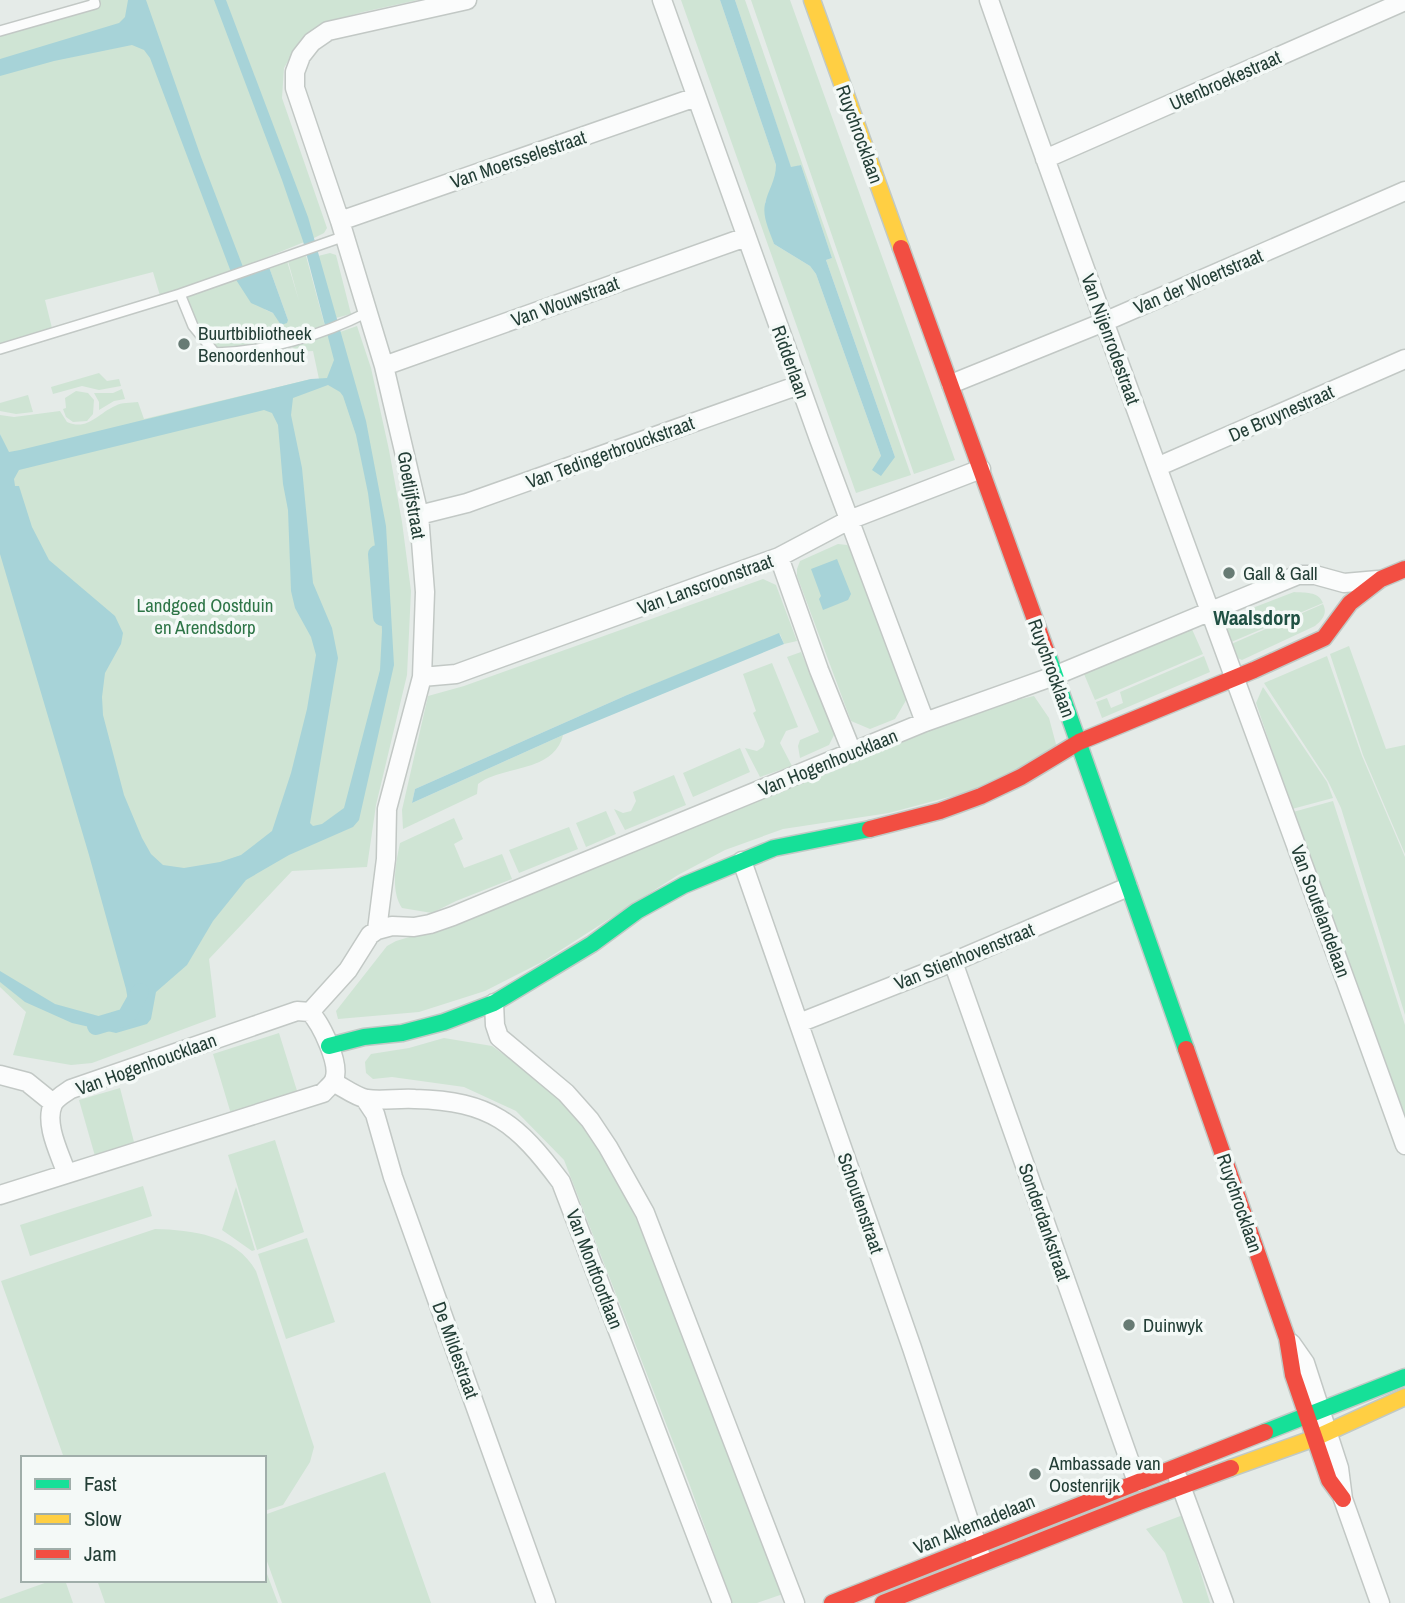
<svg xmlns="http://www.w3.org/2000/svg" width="1405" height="1603" font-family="'Archivo Narrow',sans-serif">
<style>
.green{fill:#cfe4d4}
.water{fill:#a7d3d8;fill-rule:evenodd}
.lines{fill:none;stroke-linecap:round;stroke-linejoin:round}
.canal{stroke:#a7d3d8;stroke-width:18}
.lane-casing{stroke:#c2c8c5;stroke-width:12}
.street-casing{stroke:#c2c8c5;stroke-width:21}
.fast-casing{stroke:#c1c9c5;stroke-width:19}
.slow-casing{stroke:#c1c9c5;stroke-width:19}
.jam-casing{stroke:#c1c9c5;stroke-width:19}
.lane{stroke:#fbfcfc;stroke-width:9}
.street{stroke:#fbfcfc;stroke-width:18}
.fast{stroke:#16e098;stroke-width:16}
.slow{stroke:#ffcf43;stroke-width:16}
.jam{stroke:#f24e42;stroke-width:16}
.poi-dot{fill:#677b74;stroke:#f4f9f7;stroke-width:2.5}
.labels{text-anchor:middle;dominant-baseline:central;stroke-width:7;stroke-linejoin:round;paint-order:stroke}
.street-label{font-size:19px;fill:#233e36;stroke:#f4f9f7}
.poi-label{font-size:19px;fill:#233e36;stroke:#f4f9f7;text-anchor:start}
.park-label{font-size:19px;fill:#2e7547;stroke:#f4f9f7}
.neighbourhood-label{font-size:21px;font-weight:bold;fill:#1f5043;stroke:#f4f9f7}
</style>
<rect width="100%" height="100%" fill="#e5ebe8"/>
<path class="green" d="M96 0H418L363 12 331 21 315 28 299 42 284 68 282 98 327 228 324 233 314 238 231 272 266 310 288 320 269 267 287 261 299 301 288 261 306 256 326 330 323 332H340L357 326 371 368 389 450 402 522 411 591 407 675 376 805 367 867 292 871 209 959 216 1017 92 1063 71 1065 13 1055 26 1012 0 987V454L6 449 0 434V415L14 417 60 411 67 422C88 431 97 414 115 406 122 402 130 403 138 402L144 419 311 379H319L313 351 297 352 286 341 215 352 202 337 180 294 161 299 153 272 45 300 53 332 0 349V28Z
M681 0H720L776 165V177L765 203 774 244 810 266 816 274 881 456 895 457 826 260 832 258 801 165 791 168 735 0H745L911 475 856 493Z
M751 0H790L955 460 914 474Z
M330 253 336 255 351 314 336 318 318 256Z
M99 373 107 381 119 379 121 386 99 390 82 386 53 394 51 387Z
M122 389 125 399 114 401 99 410V402L94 393H113Z
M76 391 88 393 94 400 93 414 87 421 73 422 66 417 63 409 66 408 65 398Z
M28 395 33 412 16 414 0 411V403Z
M838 544 847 545 853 550 908 697 895 719 870 729 851 721 797 576V569L800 561Z
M763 579 776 585 797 641 784 644 780 634 627 695 415 789 412 803 563 735C554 773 503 765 478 784L477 794 403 829 402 810 428 696 464 686Z
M1294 592C1305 593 1318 591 1323 603L1229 643 1224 629 1229 617Z
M1323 604C1328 614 1322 620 1315 626L1242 660 1233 656 1229 645Z
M1191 627 1203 654 1095 700 1084 674Z
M1349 646 1386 749 1405 745V854L1363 755 1330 654Z
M801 652 835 733 829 745 800 758 798 746 800 740 819 732 787 657Z
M1204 656 1210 672 1102 718 1096 702 1107 698 1111 708 1123 703 1120 692Z
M1327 656 1362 756 1405 857V1015L1341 808 1328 781 1264 683Z
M772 663 798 727 786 731 780 743 792 766 760 777 745 748 757 751 763 747 765 741 753 713 756 711 743 674Z
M1263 687 1327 782 1333 798 1292 809 1256 703Z
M1034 696 1049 718 1057 748 979 789 889 813 783 829 725 850 678 875 542 962 485 991 419 1012 338 1019 336 1011 387 946 396 941 436 929 980 709Z
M740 748 750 772 693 797 683 773Z
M674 775 686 805 625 830 614 809 623 813 631 811 636 801 633 792Z
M1333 801 1405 1025V1115L1293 812Z
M606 811 616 834 586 847 576 823Z
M454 818 463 839 454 844 464 868 502 854 512 879 456 901 432 913 402 908C390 891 396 862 400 843Z
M569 827 578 849 519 873 509 850Z
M279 1033 298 1094 231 1114 213 1054Z
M444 1038 492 1046 535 1077 561 1097 586 1125 614 1169 667 1289 783 1594 757 1603H732L689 1483 564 1160 516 1111 464 1087 392 1077 373 1079 366 1073 365 1062 371 1054 409 1048Z
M120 1088 134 1142 95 1156 79 1100Z
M275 1140 304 1232 257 1250 228 1155Z
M143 1186 152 1216 30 1256 20 1225Z
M236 1187 255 1250 252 1251 222 1230Z
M155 1229C192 1230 236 1235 256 1271L314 1447 310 1462 283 1505 264 1511V1458H64L1 1281Z
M307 1238 335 1322 286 1339 258 1254Z
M385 1472 431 1603H282L264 1553V1515Z
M1183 1515 1210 1603H1183L1165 1553 1146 1529Z
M264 1566 278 1603H105L97 1580H264Z
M53 1580H65L73 1603H0V1599Z"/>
<path class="water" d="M128 0H146L201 157 243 267 247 274 269 267 288 320 287 323 281 325 273 313 251 303 231 272 150 58 144 50 132 45 54 61 0 76V59L119 23 125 17Z
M214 0H226L308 217 366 421 386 526 394 665 359 820 353 827 289 855 246 880 213 921 187 965 156 992 151 1019 147 1024 116 1033 72 1023 25 1002 0 982V971L55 1004 113 1020 123 1019 128 1015 129 1006 126 989 89 855 0 554V434L9 452 20 450 311 379 327 378 334 360 303 241 282 180ZM328 385 340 392 343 396 356 435 368 493 380 585 382 631 380 670 344 808 322 824 313 826 310 823 338 658 332 628 313 583 302 468 291 415 293 398ZM264 410 272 413 278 425 283 484 288 510 291 591 295 608 311 637 316 655 307 709 291 773 272 831 241 855 220 862 184 868 163 865 151 854 142 838 124 795 103 715 102 697 105 673 121 644 123 633 115 616 49 560 32 527 19 486H15L14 479 19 470Z
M720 0H735L791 167 801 165 832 258 826 260 895 457 881 476 872 470 881 456 816 274 810 266 774 244C770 232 762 217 765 204 768 190 776 180 776 165Z
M837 559 851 594 848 600 823 610 819 599 821 596 811 569Z
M779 633 784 644 563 735 412 803 415 789 627 695Z"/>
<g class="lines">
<path class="canal" d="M377 554 382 617
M96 1026 126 1017 140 992"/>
<g class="lane-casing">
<path id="lane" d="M0 31 95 4 94 0
M180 294 193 326 215 353C267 352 322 335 368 312
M0 349 180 294 345 236"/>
</g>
<g class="street-casing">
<path id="street" d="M662 0 819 439 925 722
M989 0C1123 383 1268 763 1405 1145
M1045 159 1405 1
M340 221 696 97
M384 366 746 237
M951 384 1104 322 1405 191
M1157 467 1405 359
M419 515 467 503 799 385
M779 557 819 670 852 752
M422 677 456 674 779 557 849 520 981 469
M742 861 912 1348 981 1557
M377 930 386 859 387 809 422 677 425 592 419 515 384 366 340 221 295 88V72L301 56 312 42 328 31 467 0
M953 962 1137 1482
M494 1003 495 1025 499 1037 566 1093 590 1120 608 1147 645 1213 795 1603
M310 1012 348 970 370 935 377 930 392 926 414 927 430 924 453 916 925 722 1054 676 1298 575H1315L1344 583 1378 580
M799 1023 953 962 1128 887
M0 1075 27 1082 53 1103
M333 1082C343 1087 356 1097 367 1099 382 1101 399 1098 415 1099 491 1101 517 1123 561 1182L722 1603
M365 1099 375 1114 393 1177 546 1603
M0 1195 323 1093C326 1089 332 1085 334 1080 341 1064 321 1024 310 1012L297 1011 71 1089C65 1093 56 1098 53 1104 44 1124 60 1154 66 1172
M1291 1343 1305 1363 1339 1468 1343 1499 1380 1603
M1178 1478 1224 1603"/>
</g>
<g class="fast-casing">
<path id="fast" d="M1047 653 1186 1049
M329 1046 364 1037 402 1033 444 1022 494 1003 592 944 637 911 684 885 774 848 870 829
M1265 1432 1405 1377"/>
</g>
<g class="slow-casing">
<path id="slow" d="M812 0 901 248
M1231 1468 1315 1438 1405 1397"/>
</g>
<g class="jam-casing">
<path id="jam" d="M901 248 1047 653
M870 829 940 811 981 796 1021 777 1079 742 1254 670 1324 638 1350 603 1381 579 1405 569
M1186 1049 1287 1338 1293 1375 1329 1480 1343 1499
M832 1603 1265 1432
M883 1603 1139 1502 1231 1468"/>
</g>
<use href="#lane" class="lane"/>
<use href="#street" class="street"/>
<use href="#fast" class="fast"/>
<use href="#slow" class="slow"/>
<use href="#jam" class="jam"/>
</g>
<g class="poi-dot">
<circle cx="184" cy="344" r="7"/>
<circle cx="1229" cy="573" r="7"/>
<circle cx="1129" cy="1325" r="7"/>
<circle cx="1035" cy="1474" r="7"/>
</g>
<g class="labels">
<g class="street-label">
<text transform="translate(1225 80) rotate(-24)">Utenbroekestraat</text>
<text transform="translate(860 134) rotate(70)">Ruychrocklaan</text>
<text transform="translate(518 159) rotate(-19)">Van Moersselestraat</text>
<text transform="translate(1198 281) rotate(-23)">Van der Woertstraat</text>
<text transform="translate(565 301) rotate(-20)">Van Wouwstraat</text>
<text transform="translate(1111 339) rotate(70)">Van Nijenrodestraat</text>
<text transform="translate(791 362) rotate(70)">Ridderlaan</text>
<text transform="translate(1281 413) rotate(-24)">De Bruynestraat</text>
<text transform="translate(610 452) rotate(-20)">Van Tedingerbrouckstraat</text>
<text transform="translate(412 495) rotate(80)">Goetlijfstraat</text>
<text transform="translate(705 584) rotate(-20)">Van Lanscroonstraat</text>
<text transform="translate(1052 668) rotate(70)">Ruychrocklaan</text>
<text transform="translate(828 762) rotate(-22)">Van Hogenhoucklaan</text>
<text transform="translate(1321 911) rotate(70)">Van Soutelandelaan</text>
<text transform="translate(964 956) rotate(-22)">Van Stienhovenstraat</text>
<text transform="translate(146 1064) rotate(-20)">Van Hogenhoucklaan</text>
<text transform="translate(861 1203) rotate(71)">Schoutenstraat</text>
<text transform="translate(1240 1203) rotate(71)">Ruychrocklaan</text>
<text transform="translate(1045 1222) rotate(71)">Sonderdankstraat</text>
<text transform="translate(595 1269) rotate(69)">Van Montfoortlaan</text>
<text transform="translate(456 1350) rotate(70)">De Mildestraat</text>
<text transform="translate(974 1524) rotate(-22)">Van Alkemadelaan</text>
</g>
<g class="poi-label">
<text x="198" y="333">Buurtbibliotheek<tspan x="198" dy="22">Benoordenhout</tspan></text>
<text x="1243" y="573">Gall &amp; Gall</text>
<text x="1143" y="1325">Duinwyk</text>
<text x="1049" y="1463">Ambassade van<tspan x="1049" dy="22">Oostenrijk</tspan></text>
</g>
<g class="park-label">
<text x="205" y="605">Landgoed Oostduin<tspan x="205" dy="22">en Arendsdorp</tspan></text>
</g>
<g class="neighbourhood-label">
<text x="1257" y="617">Waalsdorp</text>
</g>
</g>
<rect x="21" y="1456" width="245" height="126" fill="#f4f9f7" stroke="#a0aeaa" stroke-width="2"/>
<rect x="35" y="1479" width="35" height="10" fill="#16e098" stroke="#a0aeaa" stroke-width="2"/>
<text x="84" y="1491" font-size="21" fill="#233e36">Fast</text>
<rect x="35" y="1514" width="35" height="10" fill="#ffcf43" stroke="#a0aeaa" stroke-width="2"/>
<text x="84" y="1526" font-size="21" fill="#233e36">Slow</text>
<rect x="35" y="1549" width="35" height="10" fill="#f24e42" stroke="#a0aeaa" stroke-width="2"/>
<text x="84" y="1561" font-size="21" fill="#233e36">Jam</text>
</svg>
